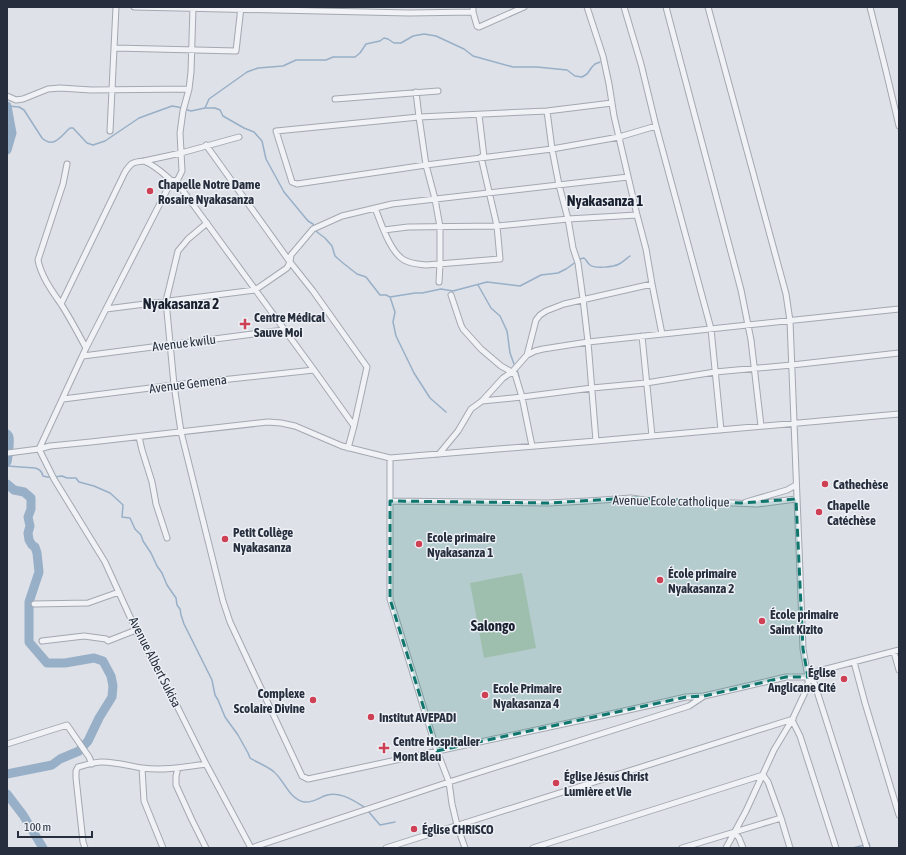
<svg xmlns="http://www.w3.org/2000/svg" width="906" height="855" font-family="'Asap Condensed',sans-serif">
<style>
.grass{fill:#c3d1bf}
.lines{fill:none;stroke-linecap:round;stroke-linejoin:round}
.stream{stroke:#98afc8;stroke-width:1.5}
.river{stroke:#98afc8;stroke-width:9}
.minor-casing{stroke:#a3a8b1;stroke-width:7}
.minor{stroke:#f0f2f6;stroke-width:5}
.marked{fill:#0f766e;fill-opacity:0.2;stroke:#0f766e;stroke-width:3;stroke-dasharray:8 5;stroke-linejoin:round}
.poi-dot{fill:#ce4155;stroke:#edf0f5;stroke-width:1.5}
.labels{text-anchor:middle;dominant-baseline:central;stroke-width:3;stroke-linejoin:round;paint-order:stroke}
.poi-label{font-size:13px;font-weight:bold;fill:#272f3e;stroke:#edf0f5;text-anchor:start}
.street-label{font-size:13px;fill:#272f3e;stroke:#edf0f5}
.quarter-label{font-size:15px;font-weight:bold;fill:#19202f;stroke:#edf0f5}
</style>
<rect width="100%" height="100%" fill="#dee1e7"/>
<path class="grass" d="M522 573 536 648 484 658 470 583Z"/>
<g class="lines">
<path class="stream" d="M7 106 19 107 24 110 42 138C54 149 61 136 70 128H73L87 143 93 145 105 141 139 118 172 106 178 107 191 111 205 108H215L220 110 223 116 244 128 254 132 262 141 266 159 284 192 308 221 313 224 314 226
M205 108 209 99 247 72 258 68 283 66 296 60H326L333 57H355L360 53 366 44 380 41 384 38 388 39 394 43H401L413 36 424 34 436 36 464 49 473 56 513 67H537L567 70 575 76 582 77 587 74 592 67 595 64 600 62
M316 230 317 232 325 238 332 246 335 256 343 263 357 274 366 277 380 295H386L390 297 415 293H422L441 289 453 291 487 282 520 286 541 275 558 273 566 269 580 259 584 258C587 260 587 263 590 265 595 269 614 267 619 264 623 262 627 258 630 256
M478 285 491 308 500 316 507 331 510 353 514 364
M390 297 395 312 393 322 396 336 414 373 430 398 446 412
M517 370 519 377
M7 466 35 468C40 469 42 472 43 476L47 477H50
M54 477 62 476 67 478H76L79 482 94 486 110 493 121 503 123 505 122 517 130 518 135 529 141 535 143 541 151 553 157 566 162 573 167 585 176 598 177 605 180 609 181 615 184 624 212 680 215 695 218 700 225 717 238 735 248 753 250 758C256 762 269 767 274 772 284 780 289 799 304 802 311 803 318 799 324 796 338 790 353 800 364 807
M368 811 380 825 395 822
M869 843 870 848
M853 848 864 845
M893 848H895"/>
<path class="river" d="M7 106 12 133 7 150
M7 434C8 435 9 436 9 437 10 441 8 458 7 462
M7 484 14 490 24 492 31 498V509L28 517 30 526 28 533 29 540 32 545 35 547 37 553 39 572 29 602V642L47 663H65L94 658 103 661 111 676 113 686 112 697 99 718 88 741 79 751 60 759 52 765 7 774
M7 794 23 815 43 848"/>
<g class="minor-casing">
<path id="minor" d="M134 7 409 13 473 12
M473 7V12L477 26 479 27 524 7
M587 7 603 56 609 84 614 116 637 215 646 249 652 284 662 334
M624 7 641 64 656 126 711 329 721 430
M666 7 741 290 751 340 761 426
M708 7 786 294 790 321 803 649 808 677V686L792 720 774 750 746 811 726 848
M870 7 886 71 899 126
M115 48 236 51 241 7
M416 92 419 117 426 165 435 199 440 227V264L439 282
M7 96 16 100 23 99 48 89 60 88 91 90 189 89
M335 99 438 91
M612 103 547 111 419 117 276 131 292 182 297 184 426 165 552 149 619 137 656 126
M547 111 552 149 559 185 568 219 573 248 578 263 583 299 588 342 596 441
M479 115 484 157
M110 131 116 7
M206 145 290 262 313 291 367 367 354 426
M144 161C161 168 167 179 181 188L314 370 354 426 348 448
M67 164 63 184 38 260C41 276 52 291 61 304 70 318 78 333 86 348
M375 208C381 223 390 252 404 260 411 264 419 264 426 265L500 259 497 226 481 157
M207 223 188 239 178 251 166 301 174 385 181 432 223 601 230 622 302 776 308 779 624 711 686 697 704 696 786 677H808L815 672 899 650
M384 230 408 227 497 226 568 219 637 215
M451 295 461 325 463 329 481 349 501 366 515 374 522 397 532 446
M61 304 125 172C131 163 132 162 144 161L181 153 239 137
M106 309 255 290 287 268 290 262 291 255 313 229 342 216 392 204 628 177
M642 336 652 436
M527 355 536 320 540 315 546 311 564 304 652 284
M83 356 284 330
M63 399 174 385 314 370
M482 401 522 397 592 388 646 383 715 372 792 365 899 353
M139 437 142 450 152 482 156 504 167 538
M39 449 86 348 171 182 178 179 182 171 180 133 183 111 189 89 191 72 193 7
M39 449 54 479 105 562 136 630 172 696 206 764 251 848
M8 453 39 449 50 446 91 442 268 422 281 423 295 426 342 446 390 458 596 441 899 414
M439 454 458 431 471 409 482 401 503 378 512 372 527 355 535 351 543 349 588 342 899 309
M390 458V599L437 751 449 782 452 804 457 825 465 848
M390 501 548 503 588 501 631 498 651 501 734 503 757 504 796 499
M746 502 787 490 796 485
M34 604 88 603 119 592
M42 641 84 636 106 639 108 641 136 630
M894 652 899 670
M854 662 865 703 899 815
M808 677 814 682 867 848
M792 720 800 736 836 848
M7 744 67 725 89 757 92 764
M142 768 144 801 163 848
M178 768 176 776V785L192 820 206 848
M763 775 768 782 781 818 790 848
M734 832 739 838 743 848
M85 848 83 842 76 778V771L78 767C86 765 94 762 102 762 116 762 129 766 142 768 163 771 185 767 206 764
M251 848 449 782 689 706 704 696
M386 848 793 719
M533 848 763 775
M682 848 781 818"/>
</g>
<use href="#minor" class="minor"/>
</g>
<path class="marked" d="M631 498 741 503 796 499 803 649 808 677H786L704 696 686 697 437 751 390 599V501L548 503Z"/>
<g class="poi-dot">
<circle cx="150" cy="191" r="4"/>
<path d="M243 318h4v4h4v4h-4v4h-4v-4h-4v-4h4z"/>
<circle cx="825" cy="484" r="4"/>
<circle cx="819" cy="512" r="4"/>
<circle cx="225" cy="539" r="4"/>
<circle cx="419" cy="544" r="4"/>
<circle cx="660" cy="580" r="4"/>
<circle cx="762" cy="621" r="4"/>
<circle cx="844" cy="679" r="4"/>
<circle cx="485" cy="695" r="4"/>
<circle cx="313" cy="700" r="4"/>
<circle cx="371" cy="717" r="4"/>
<path d="M382 742h4v4h4v4h-4v4h-4v-4h-4v-4h4z"/>
<circle cx="556" cy="783" r="4"/>
<circle cx="414" cy="829" r="4"/>
</g>
<g class="labels">
<g class="poi-label">
<text x="158" y="184">Chapelle Notre Dame<tspan x="158" dy="15">Rosaire Nyakasanza</tspan></text>
<text x="254" y="317">Centre Médical<tspan x="254" dy="15">Sauve Moi</tspan></text>
<text x="833" y="484">Cathechèse</text>
<text x="827" y="505">Chapelle<tspan x="827" dy="15">Catéchèse</tspan></text>
<text x="233" y="532">Petit Collège<tspan x="233" dy="15">Nyakasanza</tspan></text>
<text x="427" y="537">Ecole primaire<tspan x="427" dy="15">Nyakasanza 1</tspan></text>
<text x="668" y="573">École primaire<tspan x="668" dy="15">Nyakasanza 2</tspan></text>
<text x="770" y="614">École primaire<tspan x="770" dy="15">Saint Kizito</tspan></text>
<text x="836" y="672" text-anchor="end">Église<tspan x="836" dy="15">Anglicane Cité</tspan></text>
<text x="493" y="688">Ecole Primaire<tspan x="493" dy="15">Nyakasanza 4</tspan></text>
<text x="305" y="693" text-anchor="end">Complexe<tspan x="305" dy="15">Scolaire Divine</tspan></text>
<text x="379" y="717">Institut AVEPADI</text>
<text x="393" y="741">Centre Hospitalier<tspan x="393" dy="15">Mont Bleu</tspan></text>
<text x="564" y="776">Église Jésus Christ<tspan x="564" dy="15">Lumière et Vie</tspan></text>
<text x="422" y="829">Église CHRISCO</text>
</g>
<g class="street-label">
<text transform="translate(184 343) rotate(-7)">Avenue kwilu</text>
<text transform="translate(188 384) rotate(-7)">Avenue Gemena</text>
<text transform="translate(671 501) rotate(1)">Avenue Ecole catholique</text>
<text transform="translate(155 662) rotate(63)">Avenue Albert Sukisa</text>
</g>
<g class="quarter-label">
<text x="605" y="200">Nyakasanza 1</text>
<text x="181" y="303">Nyakasanza 2</text>
<text x="493" y="625">Salongo</text>
</g>
</g>
<rect width="906" height="855" fill="none" stroke="#272f3e" stroke-width="16"/>
<path d="M18 831v6h74v-6" fill="none" stroke="#272f3e" stroke-width="2"/>
<text x="24" y="831" font-size="12" fill="#272f3e" stroke="#edf0f5" stroke-width="3" paint-order="stroke">100 m</text>
</svg>
